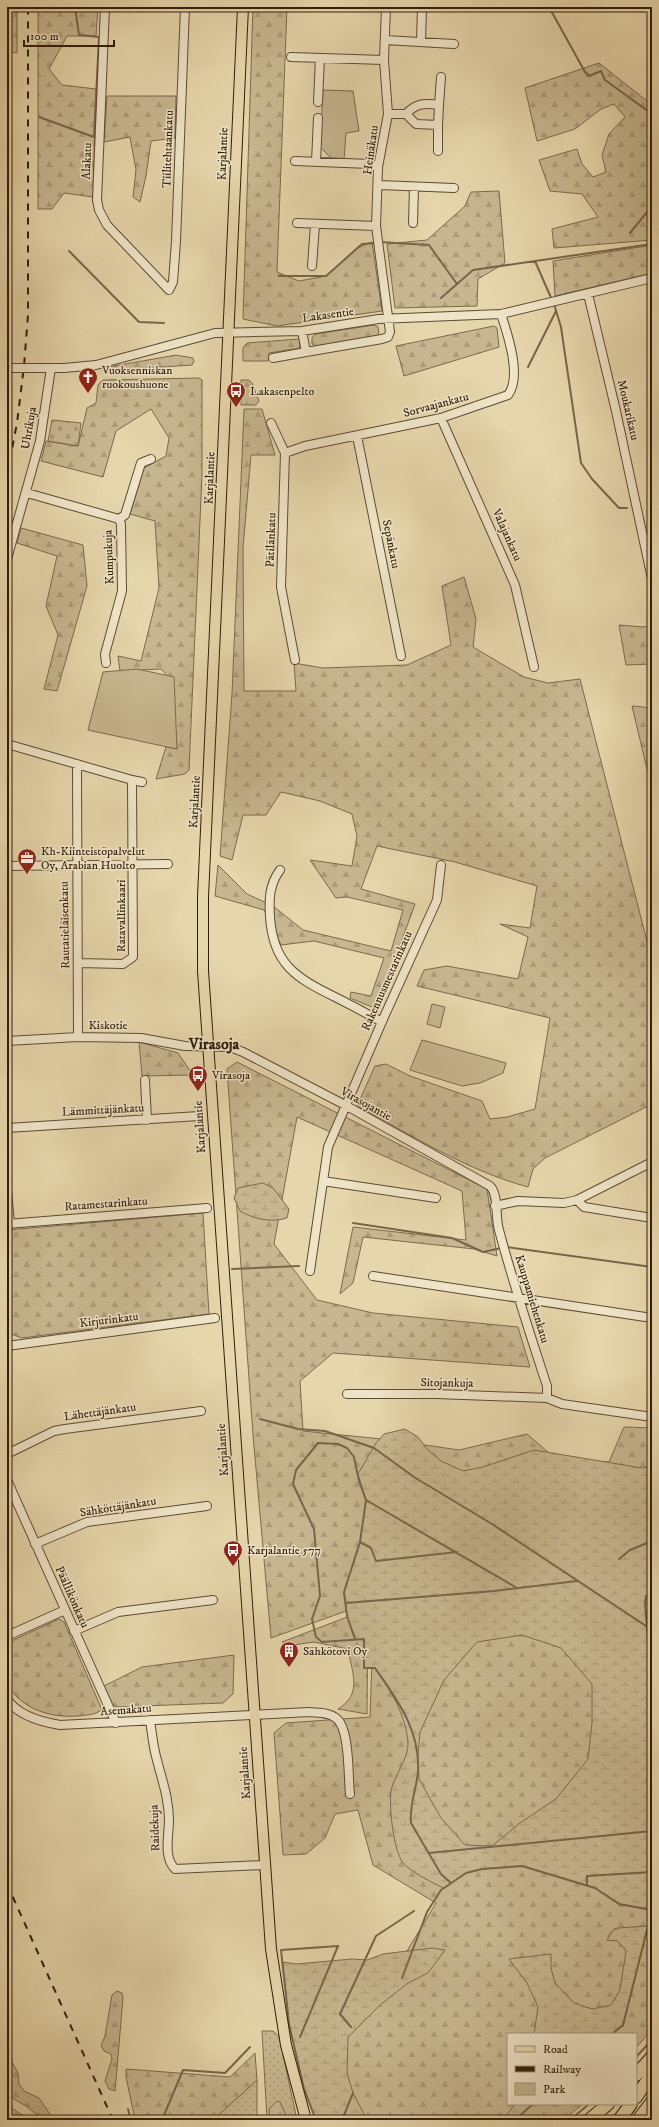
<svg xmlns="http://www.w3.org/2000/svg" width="659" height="2127" font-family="'IM FELL DW Pica',serif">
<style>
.grass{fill:url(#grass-dots);stroke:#7c6a4d}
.forest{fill:url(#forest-firs);stroke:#7c6a4d}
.wetland{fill:url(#wetland-marsh);stroke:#7c6a4d;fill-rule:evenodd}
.cemetery{fill:url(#cemetery-stones);stroke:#7c6a4d}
.green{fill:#c7b790;stroke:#7c6a4d}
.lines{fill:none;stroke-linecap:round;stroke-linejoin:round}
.stream{stroke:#78664a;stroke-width:2}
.minor-casing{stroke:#5e4b32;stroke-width:10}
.major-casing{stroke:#311d0a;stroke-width:12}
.highway-casing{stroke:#311d0a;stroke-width:14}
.minor{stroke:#efe4c8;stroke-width:8}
.major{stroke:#e6d6ab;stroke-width:10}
.highway{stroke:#e6d6ab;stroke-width:12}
.rail{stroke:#311d0a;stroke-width:2;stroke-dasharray:7 7;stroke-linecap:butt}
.minor-bridge-casing{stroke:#5e4b32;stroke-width:10;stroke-linecap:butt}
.minor-bridge{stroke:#efe4c8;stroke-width:8}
.labels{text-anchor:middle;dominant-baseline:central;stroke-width:3;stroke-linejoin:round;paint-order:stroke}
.street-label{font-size:12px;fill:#311d0a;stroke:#efe4c8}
.poi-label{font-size:12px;fill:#311d0a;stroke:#efe4c8;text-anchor:start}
.district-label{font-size:16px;font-weight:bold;fill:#311d0a;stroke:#efe4c8}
</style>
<defs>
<pattern id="grass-dots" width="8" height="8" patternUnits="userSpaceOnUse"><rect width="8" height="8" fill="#c7b790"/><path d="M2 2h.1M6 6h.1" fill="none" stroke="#ab9d7b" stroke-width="1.8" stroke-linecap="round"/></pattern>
<pattern id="forest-firs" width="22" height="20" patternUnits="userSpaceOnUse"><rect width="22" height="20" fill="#c7b790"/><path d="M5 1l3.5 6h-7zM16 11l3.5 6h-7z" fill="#ab9d7b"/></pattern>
<pattern id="wetland-marsh" width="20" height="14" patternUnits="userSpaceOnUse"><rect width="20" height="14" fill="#c7b790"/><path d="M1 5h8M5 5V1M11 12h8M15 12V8" fill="none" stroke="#ab9d7b"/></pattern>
<pattern id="cemetery-stones" width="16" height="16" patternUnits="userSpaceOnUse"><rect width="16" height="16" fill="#c7b790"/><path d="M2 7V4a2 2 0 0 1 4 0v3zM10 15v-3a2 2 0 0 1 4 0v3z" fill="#ab9d7b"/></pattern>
</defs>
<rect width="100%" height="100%" fill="#e6d6ab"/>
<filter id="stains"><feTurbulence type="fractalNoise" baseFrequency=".005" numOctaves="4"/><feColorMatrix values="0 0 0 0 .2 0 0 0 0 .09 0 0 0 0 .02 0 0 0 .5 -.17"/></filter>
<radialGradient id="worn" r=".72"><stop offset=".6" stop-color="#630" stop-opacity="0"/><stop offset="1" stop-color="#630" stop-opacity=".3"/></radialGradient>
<path class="grass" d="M262 2031H273L279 2036 297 2120H267Z
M257 2080V2120H213Z"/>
<path class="forest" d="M7 7H17V53L7 51Z
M38 7H98L96 36H67L49 69 62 85 96 89 93 197 64 193 52 209H38Z
M253 7H287L277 272 299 281 326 276 357 248 372 242 382 311 277 326 243 319Z
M599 63 652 105V199L648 203 652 204V240L554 248 552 229 598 217 582 194 550 191 539 160 577 149 582 164 593 177 606 172 602 155 609 134 625 117 614 104 601 109 575 129 537 141 525 88Z
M107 96H176L175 138 151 141 146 176 140 202 133 197 136 170 130 137 104 142Z
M499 191 505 263 478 279 477 306 395 308 387 244 427 240 465 206 471 192Z
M652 245V273L555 296 553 261Z
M374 325 378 327 379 333 376 336 316 346 312 344V338L315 334Z
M494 326 497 328 499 347 404 376 396 346Z
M299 339 300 348 269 353 268 361H243V348L247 343Z
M176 355 193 358 194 361 192 365 103 371V368Z
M199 378 202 380V475L189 770 185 774 156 779 166 747 177 749 172 681 161 669 120 671 118 656 141 661 159 588 155 521 130 514 144 468 166 456 169 438 151 409 116 431 103 477 41 461 46 441 78 446 87 408 96 403 98 385 103 380Z
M241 380H249L252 383 259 401 256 405H241Z
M244 409H262L275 455H251L243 548 244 691H296L294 663 323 668 407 665 451 645 442 586 464 577 476 619 473 647 524 677 548 683 580 679 652 961V1104L545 1158 533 1169 528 1187C466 1170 413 1136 357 1106L375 1066 386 1064 410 1076 482 1101 490 1119 507 1117 535 1109 550 1018 417 986 424 970 447 966 518 979 528 937 500 924 530 928 537 886 455 862 377 846 361 889 415 904 377 1009 350 998 351 992 371 996 384 958 314 941 281 945 264 910 215 896 218 865 247 894 273 906 303 930 391 951 403 910 347 897 336 898 310 860 352 866 357 836 352 814 320 801 281 792 266 815H243L232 860 220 856 232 694Z
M21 528 83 545 87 586 57 691 44 689 58 635 46 606 57 556 17 543Z
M652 625V664L626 665 619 625 643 627Z
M632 706 652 708V790Z
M139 1042 178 1053 193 1075 142 1076Z
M237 1062 487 1189 497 1256 474 1249 363 1237 353 1283 340 1294 353 1227 466 1240 462 1191 297 1117 274 1244 317 1300 373 1313 518 1327 530 1367 333 1353 300 1381 303 1431 391 1440 459 1450 527 1434 556 1459 609 1462 624 1427 652 1428V2029L636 2048V2034H508V2104H583L563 2120H320L307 2073 401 1961 436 1903 373 1865 358 1810 335 1814 325 1838 306 1854 283 1855 274 1733 286 1723 370 1717 374 1601 271 1638 253 1435 227 1069Z
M203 1213 209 1314 22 1338 11 1334 7 1325V1230Z
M368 1609 367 1714 338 1709C363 1694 352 1673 348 1649L314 1642 286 1646 282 1642Z
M59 1619 64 1622 102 1710C94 1715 87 1715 78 1716 49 1718 23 1709 7 1685V1643Z
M234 1655 233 1694 223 1703 117 1707 113 1705 104 1686 142 1667Z
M117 1991 122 1993 123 1998 115 2091 109 2089 105 2081 112 2059 111 2054 104 2051 101 2046 105 2036 112 1995Z
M7 2053 18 2073 19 2084 24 2091 39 2098 54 2120H43L26 2106 7 2095Z
M255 2053 257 2080 213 2120H135L126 2077V2069L230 2077Z
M277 2101 280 2102 288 2120H270L269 2109Z
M7 2105 30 2120H7Z"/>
<path class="wetland" d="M263 1183 273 1188 289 1209 287 1218C271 1223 254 1219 240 1211L234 1198 238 1188Z
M405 1429 418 1437 427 1449 441 1461 463 1471 483 1467 534 1450 642 1468 652 1466V1910L619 1904 595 1888 522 1866 482 1869 466 1873 444 1888C436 1885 408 1870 403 1863 393 1849 389 1807 391 1791 394 1775 409 1759 408 1742 405 1713 391 1691 375 1668H364V1640L355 1639 347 1616 344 1592 360 1542 366 1500 358 1474 376 1443 384 1434ZM522 1635 561 1648 592 1684V1723L588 1759 556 1799 520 1823 492 1846 465 1845 441 1818 419 1779 418 1754 420 1732 444 1680 477 1642Z
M648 1926 623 2025 612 2034H534L538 2007 527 1983 509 1959 551 1954V1968L555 1983 574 2003 592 2009 611 2005 620 1990 626 1951 618 1941 607 1940 614 1929 618 1928Z
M432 1948 445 1950 428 1973 408 1983 380 2005 348 2037 347 2073 353 2093 367 2120H316L304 2089 289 2024 283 1962 296 1964 352 1959 367 1960 383 1954Z
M515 2104H533L515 2120H503Z"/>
<path class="cemetery" d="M52 420 81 423 78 446 48 441Z"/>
<path class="green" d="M323 90 353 91 359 131 346 133 344 160H333L320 147Z
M137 669 174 677 177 749 88 730 103 672Z
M432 1004 445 1007 440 1028 427 1024Z
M422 1040 506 1063 503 1073 480 1083 462 1086 410 1070Z"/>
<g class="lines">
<path class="stream" d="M549 7 585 72 589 76 601 71 605 80 652 114
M39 117 94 137 99 37 79 35 75 7
M630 233 652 206
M380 242 429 245 457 284
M69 251 139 322 164 323
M535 261 552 300
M279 276H326L362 244 376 243
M441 298 473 270 652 244
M554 304 561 327 581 463 592 479 619 508H627
M528 367 556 311
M353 1223 452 1238 483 1252 501 1248
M506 1247 652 1267
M232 1269 299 1266
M260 1419 298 1429 325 1431 374 1448 414 1477 492 1524 646 1626
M366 1500 517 1588
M360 1542 371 1548 376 1561 457 1552
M619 1559 630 1550 652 1541
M652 1595 646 1596 645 1604 652 1686
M346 1603 494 1591 577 1581
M355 1639 347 1616 344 1592 360 1542 366 1500 359 1481 354 1457 347 1448 338 1444 318 1443 296 1470 293 1484 314 1529 320 1596 312 1619 316 1637 322 1642 364 1639V1668H375C397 1700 420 1729 418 1771 417 1788 409 1805 411 1823L441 1874 451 1883
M429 1853 652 1831
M587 1886V1876L652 1872
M402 1978 427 1912 441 1890 466 1873 482 1869 522 1866 595 1888 619 1904 652 1910
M351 2027 340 2014 376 1936 414 1911
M612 2034 623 2025 648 1926
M300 2037 338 1946 281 1950 289 2024 304 2089 316 2120
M636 2057 652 2040
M128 2109 131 2120
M7 2116 14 2120
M162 2120 183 2070 225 2073 250 2047
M342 2120 353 2093
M515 2120 533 2104
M570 2120 589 2104"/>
<g class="minor-casing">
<path id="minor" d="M105 7 97 200 99 210 107 225 169 290 173 282 176 241 185 7
M385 40 454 44
M421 42 422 7
M291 57 384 60
M318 102 320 58
M439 105 441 77
M388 114H406L416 124 438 125 439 105C424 103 416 103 406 114
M438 151V125
M295 161 370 164 378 167
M316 162 318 118
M379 185 454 188
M297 223 376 226
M413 223 414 187
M312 266 315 225
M588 294 616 411 652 579
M302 331 306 352 382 339 388 337 390 332 376 226 378 167 388 114 384 60 386 7
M273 358 306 352
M35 368H64L96 365 215 333 302 331 379 319 501 314 652 278
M441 418 515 585 534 667
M271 423 285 453 281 587 295 660
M357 436 401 656
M285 453 305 446 441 418 508 395C522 377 508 335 501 314
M27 493 119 519 121 524 122 591 105 654 106 663
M119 519 125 515 141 463 151 459
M7 559 40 441 51 368
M7 744 132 780 133 957 123 964 78 963
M77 764 78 1037
M132 780 142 782
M7 866 168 864
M280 870C269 885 269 899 270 917 273 964 296 978 335 997 351 1005 366 1013 382 1022
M7 1041 78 1037 141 1038 185 1046 230 1047 243 1052 345 1105 490 1186C499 1195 495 1217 499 1230 513 1283 530 1334 547 1386V1398
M145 1080 147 1120
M7 1128 199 1116
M323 1181 436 1198
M7 1192 10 1223
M577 1200 652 1162
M495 1206 518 1201 564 1203 577 1200 584 1207 652 1218
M7 1224 207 1208
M310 1271 328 1147 384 1017 437 900 441 865
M373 1276 652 1318
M7 1346 215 1318
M347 1394H436L547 1398 562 1404 652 1417
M7 1454 54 1431 65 1429 201 1411
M7 1480 116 1723
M35 1544 87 1522 207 1506
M74 1631 118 1612 213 1600
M7 1636 65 1610
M7 1699C18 1716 42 1722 60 1725L309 1712C319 1713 328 1712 336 1718 350 1728 348 1777 350 1794
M150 1720C152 1733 153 1747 157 1760 162 1780 169 1799 169 1820 169 1836 163 1857 175 1869L264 1865"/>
</g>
<g class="major-casing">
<path id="major" d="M243 7 203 897V971L271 1949 286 2045 306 2120"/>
</g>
<g class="highway-casing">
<path id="highway" d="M636 2075 652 2057
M636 2097 652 2074
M589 2120 608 2104
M619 2120 631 2104
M638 2120 652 2102"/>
</g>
<use href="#minor" class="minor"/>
<use href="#major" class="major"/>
<use href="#highway" class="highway"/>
<path class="rail" d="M7 475 17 423 24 366 28 315V7
M7 1884 113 2120"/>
<g class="minor-bridge-casing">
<path id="minor-bridge" d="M11 368H35"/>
</g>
<use href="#minor-bridge" class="minor-bridge"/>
</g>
<defs>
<g id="church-pin" transform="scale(1)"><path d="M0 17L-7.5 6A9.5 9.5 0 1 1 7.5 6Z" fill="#8f2418" stroke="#efe4c8"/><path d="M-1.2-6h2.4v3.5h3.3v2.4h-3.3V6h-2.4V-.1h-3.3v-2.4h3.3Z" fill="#fff"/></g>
<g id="bus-pin" transform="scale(1)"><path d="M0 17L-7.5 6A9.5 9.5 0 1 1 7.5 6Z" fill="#8f2418" stroke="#efe4c8"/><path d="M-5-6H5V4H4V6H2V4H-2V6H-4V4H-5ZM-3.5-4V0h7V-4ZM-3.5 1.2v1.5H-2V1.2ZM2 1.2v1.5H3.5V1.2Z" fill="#fff"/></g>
<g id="office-pin" transform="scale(1)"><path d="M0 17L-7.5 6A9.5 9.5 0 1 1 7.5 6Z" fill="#8f2418" stroke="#efe4c8"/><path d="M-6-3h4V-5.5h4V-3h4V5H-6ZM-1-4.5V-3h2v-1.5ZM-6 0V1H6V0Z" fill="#fff"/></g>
<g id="building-pin" transform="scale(1)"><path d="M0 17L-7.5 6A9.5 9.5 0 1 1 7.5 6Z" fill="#8f2418" stroke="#efe4c8"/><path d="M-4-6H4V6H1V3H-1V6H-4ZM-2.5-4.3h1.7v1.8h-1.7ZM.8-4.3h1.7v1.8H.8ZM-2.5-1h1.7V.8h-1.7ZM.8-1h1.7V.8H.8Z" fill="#fff"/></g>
</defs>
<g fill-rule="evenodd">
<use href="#church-pin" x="88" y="377"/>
<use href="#bus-pin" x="236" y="391"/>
<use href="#office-pin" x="27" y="858"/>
<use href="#bus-pin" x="198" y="1075"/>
<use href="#bus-pin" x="233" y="1550"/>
<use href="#building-pin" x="289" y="1651"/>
</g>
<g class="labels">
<g class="street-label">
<text transform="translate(168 149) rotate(-88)">Tiilitehtaankatu</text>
<text transform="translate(371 150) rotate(-82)">Heinäkatu</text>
<text transform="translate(223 154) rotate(-88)">Karjalantie</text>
<text transform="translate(87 161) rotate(-88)">Alakatu</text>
<text transform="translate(328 315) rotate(-8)">Lakasentie</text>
<text transform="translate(436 405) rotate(-15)">Sorvaajankatu</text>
<text transform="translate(628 410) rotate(77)">Moukarikatu</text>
<text transform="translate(29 428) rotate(-80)">Uhrikuja</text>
<text transform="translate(210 478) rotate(-88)">Karjalantie</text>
<text transform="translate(507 535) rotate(66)">Valajankatu</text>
<text transform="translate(271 540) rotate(-88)">Pätilänkatu</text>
<text transform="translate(391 544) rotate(79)">Sepänkatu</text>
<text transform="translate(109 557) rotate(-92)">Kumpukuja</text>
<text transform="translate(195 802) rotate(-87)">Karjalantie</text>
<text transform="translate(121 916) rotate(-90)">Ratavallinkaari</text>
<text transform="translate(65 925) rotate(-91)">Rautatieläisenkatu</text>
<text transform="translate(387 981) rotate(-66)">Rakennusmestarinkatu</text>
<text x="108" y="1025">Kiskotie</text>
<text transform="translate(366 1104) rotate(29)">Virasojantie</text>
<text transform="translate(103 1110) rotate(-3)">Lämmittäjänkatu</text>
<text transform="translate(200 1127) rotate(-94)">Karjalantie</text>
<text transform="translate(106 1204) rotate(-4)">Ratamestarinkatu</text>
<text transform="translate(532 1299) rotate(73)">Kauppamiehenkatu</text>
<text transform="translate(109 1320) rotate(-7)">Kirjurinkatu</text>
<text transform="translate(447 1383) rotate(1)">Sitojankuja</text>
<text transform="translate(100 1412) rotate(-8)">Lähettäjänkatu</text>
<text transform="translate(223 1450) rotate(-94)">Karjalantie</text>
<text transform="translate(118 1507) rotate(-9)">Sähköttäjänkatu</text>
<text transform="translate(72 1597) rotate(66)">Päällikönkatu</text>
<text transform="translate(126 1710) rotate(-4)">Asemakatu</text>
<text transform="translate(245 1773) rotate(-94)">Karjalantie</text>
<text transform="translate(155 1828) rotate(-92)">Raidekuja</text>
</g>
<g class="poi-label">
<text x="102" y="370">Vuoksenniskan<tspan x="102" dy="14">ruokoushuone</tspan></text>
<text x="250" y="391">Lakasenpelto</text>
<text x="41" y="851">Kh-Kiinteistöpalvelut<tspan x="41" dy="14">Oy, Arabian Huolto</tspan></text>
<text x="212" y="1075">Virasoja</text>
<text x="247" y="1550">Karjalantie 577</text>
<text x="303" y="1651">Sähkötovi Oy</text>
</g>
<g class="district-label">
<text x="214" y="1044">Virasoja</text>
</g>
</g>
<rect width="659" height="2127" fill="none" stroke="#e6d6ab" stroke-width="24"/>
<rect x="8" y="8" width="643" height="2111" fill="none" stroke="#311d0a" stroke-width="2"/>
<rect x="12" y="12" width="635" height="2103" fill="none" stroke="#311d0a"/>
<rect x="507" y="2033" width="130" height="72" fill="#efe4c8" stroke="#a3947c"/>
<rect x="515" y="2046" width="20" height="6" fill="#e6d6ab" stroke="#a3947c"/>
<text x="543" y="2053" font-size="12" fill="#311d0a">Road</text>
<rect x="515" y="2066" width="20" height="6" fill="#311d0a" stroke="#a3947c"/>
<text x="543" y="2073" font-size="12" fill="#311d0a">Railway</text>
<rect x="515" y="2083" width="20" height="12" fill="#c7b790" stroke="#a3947c"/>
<text x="543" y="2093" font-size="12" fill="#311d0a">Park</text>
<path d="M24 40v6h90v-6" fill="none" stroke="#311d0a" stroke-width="2"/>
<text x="30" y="40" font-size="12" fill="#311d0a" stroke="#efe4c8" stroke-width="3" paint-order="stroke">100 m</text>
<rect width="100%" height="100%" filter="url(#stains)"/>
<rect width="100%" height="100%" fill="url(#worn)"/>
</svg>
